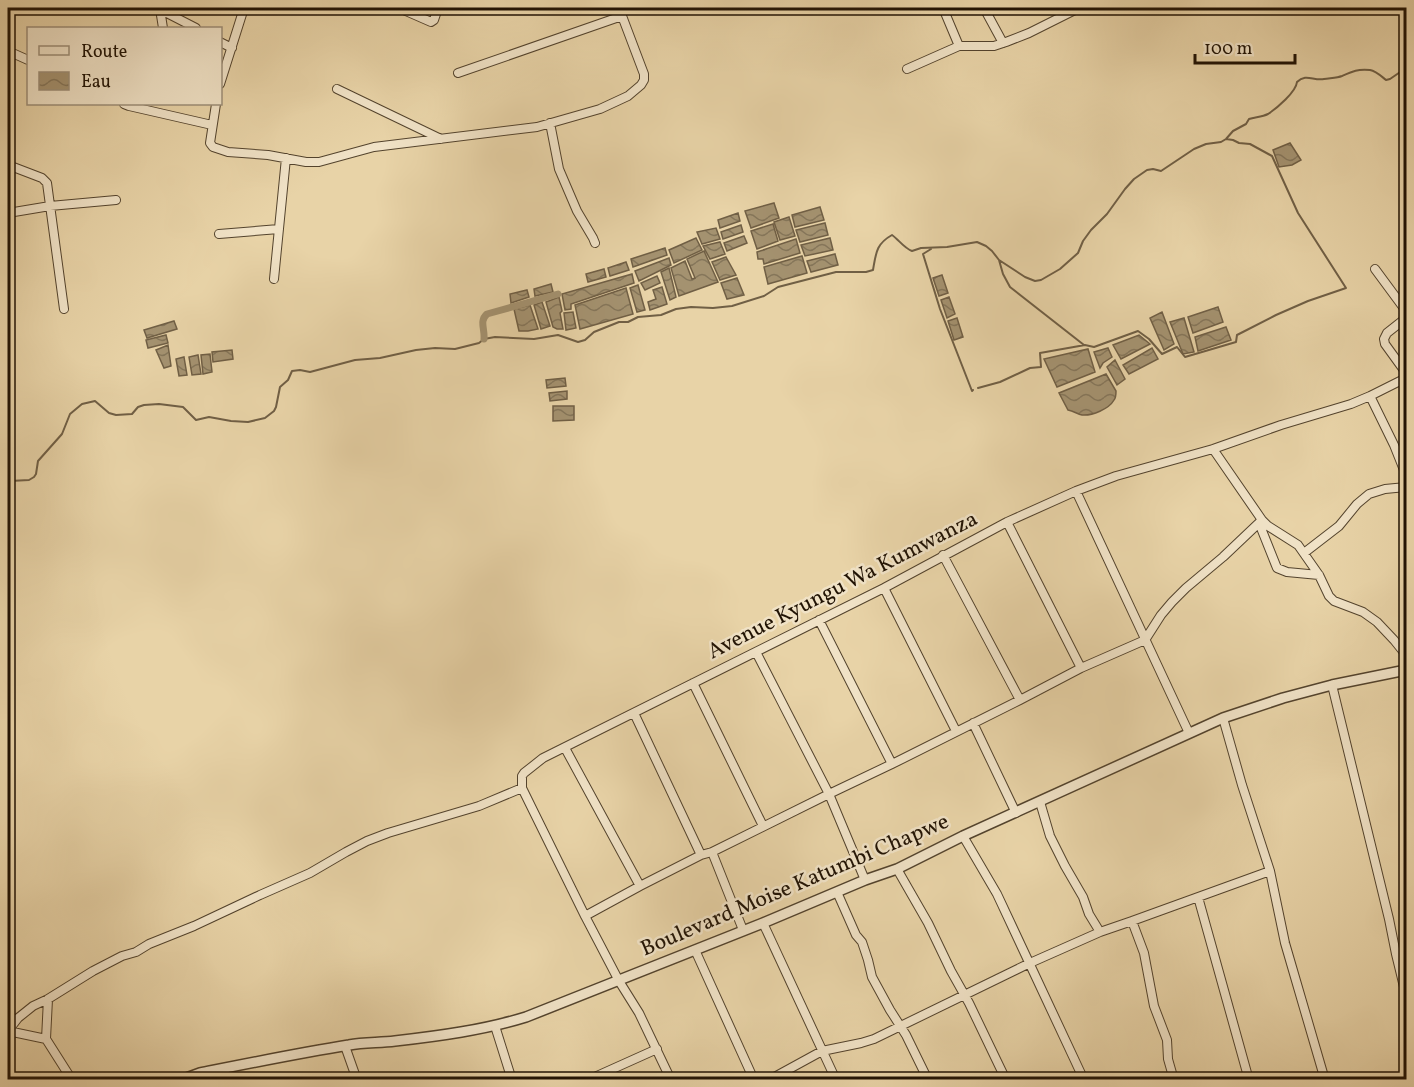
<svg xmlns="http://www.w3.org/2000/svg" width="1414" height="1087" font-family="Vollkorn,serif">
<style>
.water{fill:url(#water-waves);stroke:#705f45;stroke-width:1.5}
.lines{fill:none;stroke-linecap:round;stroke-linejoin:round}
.stream{stroke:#705f45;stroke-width:2}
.canal{stroke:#a49270;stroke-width:7}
.minor-casing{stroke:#53432d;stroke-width:10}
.tertiary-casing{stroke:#53432d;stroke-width:12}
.minor{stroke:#f0e2c6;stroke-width:8}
.tertiary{stroke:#f0e2c6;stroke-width:9}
.labels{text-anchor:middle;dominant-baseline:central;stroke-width:5;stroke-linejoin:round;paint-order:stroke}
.street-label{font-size:22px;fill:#211304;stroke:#f0e2c6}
</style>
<defs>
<pattern id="water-waves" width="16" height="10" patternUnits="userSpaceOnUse" patternTransform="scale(1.5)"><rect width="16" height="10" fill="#a49270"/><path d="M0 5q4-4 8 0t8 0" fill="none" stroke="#85765a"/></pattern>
</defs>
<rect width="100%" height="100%" fill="#e8d3a7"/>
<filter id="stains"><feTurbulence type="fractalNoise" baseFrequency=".00333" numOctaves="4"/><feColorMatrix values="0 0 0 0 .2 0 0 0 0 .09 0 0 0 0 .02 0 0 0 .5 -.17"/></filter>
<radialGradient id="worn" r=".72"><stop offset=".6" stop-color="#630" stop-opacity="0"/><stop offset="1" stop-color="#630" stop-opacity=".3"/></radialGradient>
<path class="water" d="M1290 143 1301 160 1292 165 1279 167 1273 150Z
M774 203 779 218 751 228 745 211Z
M820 207 824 220 795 227 792 215Z
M738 213 740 221 720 228 718 220Z
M789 217 795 236 780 240 774 222Z
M825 223 828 235 800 242 796 230Z
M773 224 778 241 757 249 751 231Z
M741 225 743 232 723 239 721 232Z
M716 228 720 239 702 244 697 232Z
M744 236 747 243 727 251 724 243Z
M696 238 702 250 674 263 669 250Z
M830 238 833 250 805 256 801 245Z
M796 239 800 253 764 264 763 259H758L757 252Z
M720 242 725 254 710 259 703 246Z
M665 248 667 255 633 267 631 259Z
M704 251 718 282 679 296 671 268 685 261 692 279 695 278 687 259Z
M835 254 838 265 811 272 807 261Z
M802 256 807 273 768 284 764 267Z
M726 257 736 275 720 280 712 262Z
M669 258 671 265 639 281 635 271Z
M626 262 629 270 610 276 608 268Z
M669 268 676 297 670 300 661 272Z
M604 269 606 277 588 282 586 274Z
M632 274 634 283 571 304V309L565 310 562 294Z
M942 275 948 293 939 296 933 278Z
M657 276 660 283 645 290 641 283Z
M737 278 744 295 727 299 721 283Z
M551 284 553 292 535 296 534 289Z
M638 285 645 310 637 312 630 288Z
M662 287 667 304 650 310 648 302 656 299 653 290Z
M626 288 633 314 580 329 575 305Z
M527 290 529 297 511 303 510 294Z
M559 297 562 311 560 313 563 329H557L553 327 546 302Z
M949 297 955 314 947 318 941 300Z
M542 302 550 326 541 329 534 305Z
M530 305 538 329 528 331H519L514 309Z
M1218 307 1223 322 1193 333 1188 317Z
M573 312 576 328 566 330 564 313Z
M1162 312 1174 344 1164 350 1150 318Z
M957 318 963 337 954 340 948 321Z
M1184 318 1194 352 1183 354 1170 322Z
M174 321 177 329 147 338 144 330Z
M1226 327 1231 340 1198 351 1195 337Z
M166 335 168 343 148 348 146 340Z
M1139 335 1150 344 1121 359 1113 345Z
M168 345 171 366 164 368 156 350Z
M1108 348 1112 357 1103 363 1100 368 1094 352Z
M1152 348 1158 359 1129 374 1123 365Z
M1088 349 1095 372 1057 387 1044 359Z
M232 350 233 359 213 362 212 352Z
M210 354 212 372 203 374 201 355Z
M198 355 201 374 192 375 189 357Z
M184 357 187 375 179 376 176 359Z
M1115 360 1125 379 1117 385 1107 367Z
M1106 374 1116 391C1116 394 1116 398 1114 400 1109 409 1092 416 1082 415 1077 414 1074 411 1068 410L1059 393Z
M565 378 566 386 547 388 546 380Z
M567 391V399L550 401 549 393Z
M553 406H574V420L553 421Z"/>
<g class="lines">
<path class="stream" d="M931 249 923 254 940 309 972 391 973 390
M999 260 1003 274 1010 287 1084 345
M978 388 1000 382 1030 368 1041 367 1040 353 1085 345 1094 347 1138 331 1149 339 1162 354 1177 347 1185 357 1236 342 1237 335 1276 315 1308 301 1346 288 1298 213 1272 156 1250 144 1239 143 1233 140 1226 139
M8 486 10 481 29 480 34 477 36 474 38 461 62 434 70 414 82 404 95 401 109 413 116 415 132 414 138 407 144 405 159 404 183 407 196 420 209 417 231 421 248 422 265 418 274 411 276 407 280 387 288 380 292 371 300 370 310 372 355 360 380 358 416 350 435 348 455 349 479 343 484 339 495 337 534 339 558 335 578 342 585 340 594 332 619 322H628L638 317 661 315 676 309 691 307 713 308 732 306 764 296 778 287 836 272H866L873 270C876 253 876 244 892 235 899 240 904 248 912 251L921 248 947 247 977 242 986 246 992 251 999 260 1025 277 1035 281 1041 280 1060 269 1078 253 1083 241 1091 230 1107 214 1125 189 1134 179 1147 170 1153 169 1161 171 1194 149 1206 144 1221 142 1226 139 1233 131 1246 124 1249 119C1255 117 1262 117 1268 114 1277 108 1296 92 1297 82 1306 73 1313 81 1324 79 1329 78 1337 78 1342 76 1353 71 1357 69 1370 70 1376 71 1381 76 1386 80L1390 79 1406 68"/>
<path class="canal" d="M484 339C485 329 479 321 487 314L558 294"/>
<g class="minor-casing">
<path id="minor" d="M157 8 196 28
M399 8 431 22 434 20 438 8
M943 8 959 46
M984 8 1003 43
M160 9 163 28
M220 42 232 48
M8 51 28 60
M907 69 959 46H994L1006 42 1029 33 1079 8
M458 73 622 16
M220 84 244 8
M337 89 441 139
M124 104 129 106 212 125
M216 104 210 143 213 147 228 152 268 155 306 162H319L374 147 537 127 600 109 628 96 641 85 644 80V74L619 8
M550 123 559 169 577 211 593 238 595 243
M8 165 42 178 47 183 64 309
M8 213 50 206 116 200
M219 234 279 229
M1375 269 1406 311
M274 279 286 158
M1406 318 1387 333 1384 339 1385 344 1406 373
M1370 396 1394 445 1406 475
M1213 449 1262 520 1268 526 1298 545 1319 575 1329 596 1334 601 1363 612 1377 622 1394 640 1406 655
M1076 491 1189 733
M1007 522 1081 668
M1259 523 1277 568 1287 572 1319 575
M1304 553 1339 526 1357 504 1369 494 1385 489 1406 487
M943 555 1020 700
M884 588 956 731
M819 620 892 764
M756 652 829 794 865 880
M693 683 763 826
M1332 685 1389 919 1396 954 1406 995
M634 713 701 855
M1223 718 1242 785 1270 871 1285 943 1325 1080
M973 723 1016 813
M565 748 640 886
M1040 802 1050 836 1065 866 1083 897 1089 914 1100 932 1132 921 1144 953 1154 1006 1167 1040 1168 1059 1174 1080
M963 836 997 894 1084 1080
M712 852 743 930
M897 869 928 923 951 971 969 1003 1006 1080
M837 892 856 935 862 942 868 960 872 977 890 1010 906 1035 928 1080
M1198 897 1249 1080
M585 916 640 886 701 855 712 852 829 794 892 764 1020 700 1081 668 1145 640 1161 615 1172 602 1186 588 1223 557 1262 520
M1132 921 1270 871
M763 923 836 1080
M695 950 754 1080
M48 999 46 1039 72 1080
M495 1026 512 1080
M8 1031 18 1018 33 1006 48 999 93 971 122 956 136 952 149 944 194 926 260 895 310 873 346 852 367 841 388 833 479 806 522 788
M8 1031 46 1039
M345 1046 357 1080
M224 1069 226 1080
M588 1080 657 1049
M671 1080 639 1013 619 981 585 916 522 788V776L524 773 543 758 884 588 1007 522 1076 491 1116 476 1213 449 1281 425 1351 404 1370 396 1406 378
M769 1080 822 1051 861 1043 874 1039 1030 963 1100 932"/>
</g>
<g class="tertiary-casing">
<path id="tertiary" d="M181 1080 200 1073C250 1063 299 1053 349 1045 364 1042 380 1043 395 1041 439 1036 484 1030 526 1017L763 923 865 880 897 869 963 836 1223 718 1283 698 1332 685 1406 670"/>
</g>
<use href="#minor" class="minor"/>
<use href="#tertiary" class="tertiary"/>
</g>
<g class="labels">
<g class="street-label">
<text transform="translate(843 586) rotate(-27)">Avenue Kyungu Wa Kumwanza</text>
<text transform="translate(795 886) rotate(-23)">Boulevard Moise Katumbi Chapwe</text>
</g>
</g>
<rect width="1414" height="1087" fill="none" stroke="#e8d3a7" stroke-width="30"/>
<rect x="9" y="9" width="1396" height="1069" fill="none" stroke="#211304" stroke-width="3"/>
<rect x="15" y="15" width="1384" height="1057" fill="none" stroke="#211304" stroke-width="1.5"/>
<rect x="27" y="27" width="195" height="78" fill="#f0e2c6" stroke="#9d8f78" stroke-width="1.5"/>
<rect x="39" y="46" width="30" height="9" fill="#f0e2c6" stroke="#9d8f78" stroke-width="1.5"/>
<text x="81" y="57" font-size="18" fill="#211304">Route</text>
<rect x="39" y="72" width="30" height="18" fill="url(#water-waves)" stroke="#9d8f78" stroke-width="1.5"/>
<text x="81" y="87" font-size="18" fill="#211304">Eau</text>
<path d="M1195 54v9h100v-9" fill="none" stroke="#211304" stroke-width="3"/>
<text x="1204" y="54" font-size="18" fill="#211304" stroke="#f0e2c6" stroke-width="4.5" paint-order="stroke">100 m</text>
<rect width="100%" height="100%" filter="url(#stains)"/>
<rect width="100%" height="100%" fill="url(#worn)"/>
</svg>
